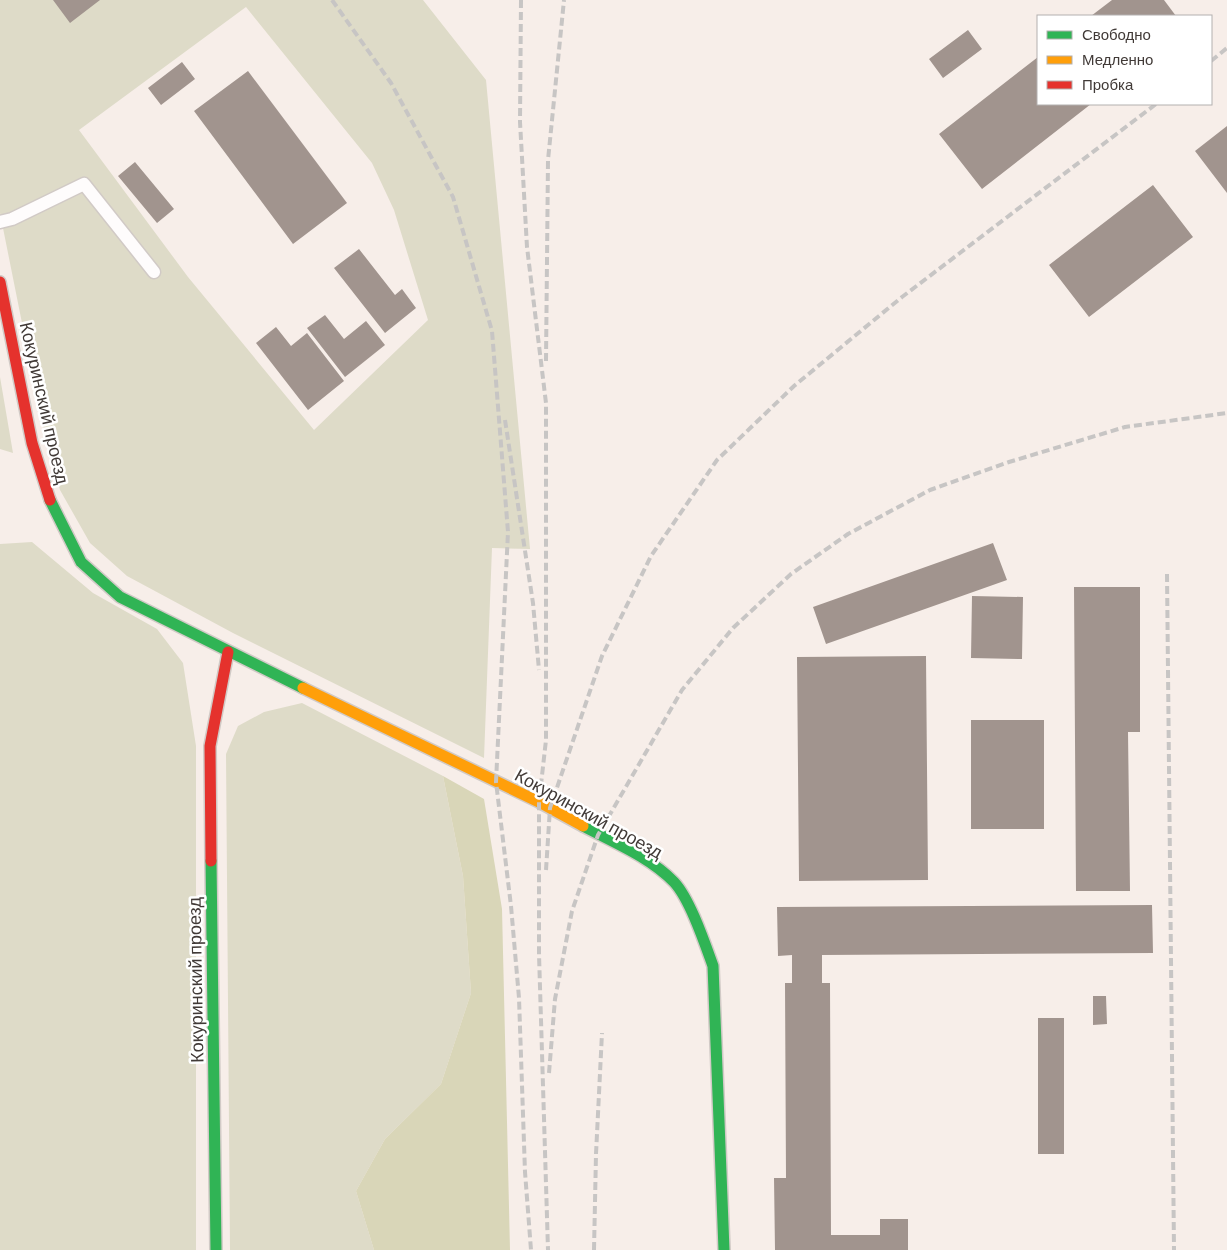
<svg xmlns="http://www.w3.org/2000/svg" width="1227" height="1250" font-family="Barlow,sans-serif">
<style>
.green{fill:#dedbc8;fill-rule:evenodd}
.forest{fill:#d9d6b8}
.building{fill:#a1948e}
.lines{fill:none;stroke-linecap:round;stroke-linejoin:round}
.lane-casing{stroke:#d1cac6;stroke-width:15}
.fast-casing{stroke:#d1cac6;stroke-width:14}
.slow-casing{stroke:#d1cac6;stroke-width:14}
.jam-casing{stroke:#d1cac6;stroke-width:14}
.lane{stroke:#fefcfc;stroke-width:12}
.fast{stroke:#30b455;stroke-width:11}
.slow{stroke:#ff9f0a;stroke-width:11}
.jam{stroke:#e5322d;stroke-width:11}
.rail{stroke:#c7c5c4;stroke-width:4;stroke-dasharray:8 4;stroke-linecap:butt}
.labels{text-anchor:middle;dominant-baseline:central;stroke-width:5;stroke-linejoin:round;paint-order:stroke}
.street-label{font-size:18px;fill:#413a37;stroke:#fff}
</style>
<rect width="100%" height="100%" fill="#f7eee9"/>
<path class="green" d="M0 0H423L486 80 530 549 492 548 484 758 233 633 127 576 90 543 60 490 41 418 0 213ZM246 7 372 163 394 210 428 320 314 430 188 277 79 130Z
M0 377 13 453 0 449Z
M32 542 93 593 157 629 183 663 196 746V1250H0V544Z
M302 703 443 776 463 876 471 993 441 1084 385 1139 356 1191 374 1250H230L226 754 238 726 264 712Z"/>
<path class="forest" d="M443 776 484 799 502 909 510 1250H374L356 1191 385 1139 441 1084 471 993 463 876Z"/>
<path class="building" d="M53 0H100L70 23Z
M1112 0H1164L1176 16H1091Z
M968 30 982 49 943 78 929 59Z
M1038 57V104H1091L982 189 939 134Z
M182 62 195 79 161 105 148 88Z
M248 71 347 203 293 244 194 111Z
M1227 126V193L1195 151Z
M135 162 174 209 157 223 118 176Z
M1153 185 1193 237 1089 317 1049 265Z
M359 249 395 295 402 289 416 308 385 333 334 268Z
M325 315 344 339 366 321 385 345 345 377 307 328Z
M276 327 291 346 307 333 344 381 308 410 256 343Z
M993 543 1007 580 826 644 813 607Z
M1074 587H1140V732H1128L1130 891H1076Z
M972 596 1023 597 1022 659 971 658Z
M926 656 928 880 799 881 797 657Z
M971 720H1044V829H971Z
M1152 905 1153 953 822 955V983H830L831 1235H880V1219H908V1250H775L774 1178H786L785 983H792V955L778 956 777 907Z
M1093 996H1106L1107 1024 1093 1025Z
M1038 1018H1064V1154H1038Z"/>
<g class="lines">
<g class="lane-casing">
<path id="lane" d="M0 222 12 219 84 184 154 272"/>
</g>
<g class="fast-casing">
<path id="fast" d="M50 500 81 562 120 597 303 688
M583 826C613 842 650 857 674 882 690 899 705 944 713 966L724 1250
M211 861 216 1250"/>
</g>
<g class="slow-casing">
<path id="slow" d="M303 688 539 802 583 826"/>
</g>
<g class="jam-casing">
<path id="jam" d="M0 282 32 443 50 500
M211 861 210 746 228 652"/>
</g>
<use href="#lane" class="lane"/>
<use href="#fast" class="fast"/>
<use href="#slow" class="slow"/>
<use href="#jam" class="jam"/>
<path class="rail" d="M332 0 391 83 453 197 492 331 508 532 496 782 511 906 519 998 525 1172 531 1250
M521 0 520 122 527 247 546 403V740L539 802V954L548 1250
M1211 61 1227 48
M546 361 548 160 564 0
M505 420 533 603 539 670
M1167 574 1174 1250
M546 870 550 808 602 656 651 556 717 460 794 386 902 297 1156 104
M549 1073 555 999 572 911 598 835 682 690 733 628 791 574 848 534 930 490 1009 462 1125 427 1227 413
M594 1250 596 1154 602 1033"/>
</g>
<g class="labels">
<g class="street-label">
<text transform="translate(45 403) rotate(77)">Кокуринский проезд</text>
<text transform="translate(589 813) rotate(29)">Кокуринский проезд</text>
<text transform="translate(195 980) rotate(-91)">Кокуринский проезд</text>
</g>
</g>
<rect x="1037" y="15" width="175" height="90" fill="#ffffff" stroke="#b3b0af"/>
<rect x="1047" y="31" width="25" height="8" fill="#30b455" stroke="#b3b0af"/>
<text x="1082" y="40" font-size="15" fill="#413a37">Свободно</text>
<rect x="1047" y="56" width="25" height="8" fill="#ff9f0a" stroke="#b3b0af"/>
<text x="1082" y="65" font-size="15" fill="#413a37">Медленно</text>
<rect x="1047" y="81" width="25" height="8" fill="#e5322d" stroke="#b3b0af"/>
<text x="1082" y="90" font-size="15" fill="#413a37">Пробка</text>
</svg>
